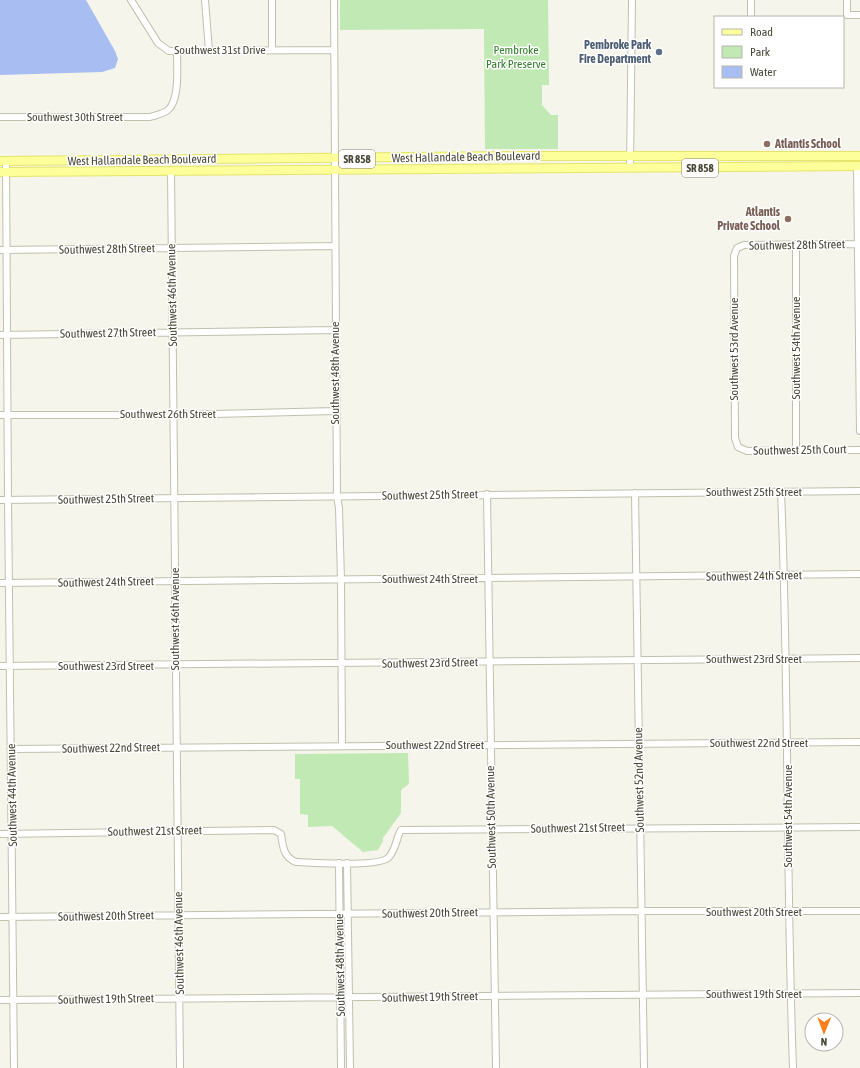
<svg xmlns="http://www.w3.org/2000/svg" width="860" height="1068" font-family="'Asap Condensed',sans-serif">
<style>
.green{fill:#c1e9b4}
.water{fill:#a8bdf1}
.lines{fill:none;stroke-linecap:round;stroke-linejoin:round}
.minor-casing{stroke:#c1c0ad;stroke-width:8}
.major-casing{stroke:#e5e569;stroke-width:10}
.minor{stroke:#fff;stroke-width:6}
.major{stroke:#fdff9a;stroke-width:8}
.service-dot{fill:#5c6f8a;stroke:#fff;stroke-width:1.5}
.education-dot{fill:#8d6e63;stroke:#fff;stroke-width:1.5}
.labels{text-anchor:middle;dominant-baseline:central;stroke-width:3;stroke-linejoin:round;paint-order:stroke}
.shield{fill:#fff;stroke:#807f74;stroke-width:1}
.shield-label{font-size:11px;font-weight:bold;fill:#4a4838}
.service-label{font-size:12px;font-weight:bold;fill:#4e5e75;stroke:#fff;text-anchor:end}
.street-label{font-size:12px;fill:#4a4838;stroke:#fff}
.park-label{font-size:12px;fill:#307d2a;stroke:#fff}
.education-label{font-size:12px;font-weight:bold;fill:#785e54;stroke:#fff;text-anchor:start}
</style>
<rect width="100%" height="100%" fill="#f5f5eb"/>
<path class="green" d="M340 0H548L549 85H542V105L551 115H558V149H485L484 29 340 30Z
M408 753 409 784 401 790V813L383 838V841L378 850 363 852 332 826 308 827V815L300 814V779H295V754Z"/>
<path class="water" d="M0 0H86L115 51 118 59 115 68 102 72 0 75Z"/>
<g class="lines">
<g class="minor-casing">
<path id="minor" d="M131 0 158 43 169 51 334 50
M205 0 209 51
M334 0 337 496 339 508 341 580 342 746
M751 0V17
M847 0V15H860
M272 50V0
M0 117H150C156 115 163 114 168 110 180 100 177 66 177 52
M6 161 8 500 14 1068
M857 166 860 431
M630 168 632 0
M171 170 180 1068
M796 244V451
M857 244 744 245 737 248 734 256 735 438 738 447 747 451 860 450
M0 250 335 246
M0 335 335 330
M0 415H173L335 411
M781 492C789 684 786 876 793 1068
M635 493 644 1068
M487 494 496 1068
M0 500 860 491
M0 583 860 574
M0 666 860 658
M11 749 860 742
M0 834 274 830 281 834C283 846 283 857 296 862 313 863 377 867 388 858 396 851 396 838 401 830L860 827
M339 863 341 1068
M347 863 350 1068
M0 917 641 911H860
M0 1000 860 993"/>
</g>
<g class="major-casing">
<path id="major" d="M0 161 522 156H860
M0 172 860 166"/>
</g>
<use href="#minor" class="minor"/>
<use href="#major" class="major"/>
</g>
<circle class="service-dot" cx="659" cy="52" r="4"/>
<g class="education-dot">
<circle cx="767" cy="144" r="4"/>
<circle cx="788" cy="219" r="4"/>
</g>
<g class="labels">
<g class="shield">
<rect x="339" y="150" width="36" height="18" rx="3"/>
<rect x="682" y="159" width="36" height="18" rx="3"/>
</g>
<g class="shield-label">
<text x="357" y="159">SR 858</text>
<text x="700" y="168">SR 858</text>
</g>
<g class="service-label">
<text x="651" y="45">Pembroke Park<tspan x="651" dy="14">Fire Department</tspan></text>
</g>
<g class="street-label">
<text x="220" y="50">Southwest 31st Drive</text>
<text x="75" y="117">Southwest 30th Street</text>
<text transform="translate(466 157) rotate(-1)">West Hallandale Beach Boulevard</text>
<text transform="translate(142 160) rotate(-1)">West Hallandale Beach Boulevard</text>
<text transform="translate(797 245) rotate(-1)">Southwest 28th Street</text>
<text transform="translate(107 249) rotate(-1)">Southwest 28th Street</text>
<text transform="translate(172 295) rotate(-91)">Southwest 46th Avenue</text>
<text transform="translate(108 333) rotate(-1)">Southwest 27th Street</text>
<text transform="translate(796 348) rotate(-90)">Southwest 54th Avenue</text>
<text transform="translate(734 349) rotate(-90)">Southwest 53rd Avenue</text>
<text transform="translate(335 373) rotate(-90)">Southwest 48th Avenue</text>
<text x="168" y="414">Southwest 26th Street</text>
<text transform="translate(800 450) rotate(-1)">Southwest 25th Court</text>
<text x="754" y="492">Southwest 25th Street</text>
<text transform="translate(430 495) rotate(-1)">Southwest 25th Street</text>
<text transform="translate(106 499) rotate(-1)">Southwest 25th Street</text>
<text transform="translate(754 576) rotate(-1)">Southwest 24th Street</text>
<text x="430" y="579">Southwest 24th Street</text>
<text transform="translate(106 582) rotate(-1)">Southwest 24th Street</text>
<text transform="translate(175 619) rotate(-90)">Southwest 46th Avenue</text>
<text x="754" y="659">Southwest 23rd Street</text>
<text transform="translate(430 663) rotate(-1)">Southwest 23rd Street</text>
<text x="106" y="666">Southwest 23rd Street</text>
<text x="759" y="743">Southwest 22nd Street</text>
<text x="435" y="745">Southwest 22nd Street</text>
<text transform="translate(111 748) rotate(-1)">Southwest 22nd Street</text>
<text transform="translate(639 780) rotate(-91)">Southwest 52nd Avenue</text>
<text transform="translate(12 795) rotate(-91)">Southwest 44th Avenue</text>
<text transform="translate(788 816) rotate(-90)">Southwest 54th Avenue</text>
<text transform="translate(491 817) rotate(-91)">Southwest 50th Avenue</text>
<text transform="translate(578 828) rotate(-1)">Southwest 21st Street</text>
<text transform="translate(155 831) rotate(-1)">Southwest 21st Street</text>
<text x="754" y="912">Southwest 20th Street</text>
<text transform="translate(430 913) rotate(-1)">Southwest 20th Street</text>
<text transform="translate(106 916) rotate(-1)">Southwest 20th Street</text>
<text transform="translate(179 943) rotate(-91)">Southwest 46th Avenue</text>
<text transform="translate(340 965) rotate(-91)">Southwest 48th Avenue</text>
<text x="754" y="994">Southwest 19th Street</text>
<text transform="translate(430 997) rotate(-1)">Southwest 19th Street</text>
<text transform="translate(106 999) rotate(-1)">Southwest 19th Street</text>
</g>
<g class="park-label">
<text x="516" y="50">Pembroke<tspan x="516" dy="14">Park Preserve</tspan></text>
</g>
<g class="education-label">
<text x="775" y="144">Atlantis School</text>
<text x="780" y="212" text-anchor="end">Atlantis<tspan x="780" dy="14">Private School</tspan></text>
</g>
</g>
<rect x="714" y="16" width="130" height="72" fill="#ffffff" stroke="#b7b6af"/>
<rect x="722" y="29" width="20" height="6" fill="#fdff9a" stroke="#b7b6af"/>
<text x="750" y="36" font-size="12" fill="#4a4838">Road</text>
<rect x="722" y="46" width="20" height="12" fill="#c1e9b4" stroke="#b7b6af"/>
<text x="750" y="56" font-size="12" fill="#4a4838">Park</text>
<rect x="722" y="66" width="20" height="12" fill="#a8bdf1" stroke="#b7b6af"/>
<text x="750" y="76" font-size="12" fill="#4a4838">Water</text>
<g transform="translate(824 1032) rotate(181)"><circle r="19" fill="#ffffff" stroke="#b7b6af"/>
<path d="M0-3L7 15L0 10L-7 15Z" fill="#fb801c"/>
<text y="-6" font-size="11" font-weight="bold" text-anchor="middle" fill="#4a4838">N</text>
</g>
</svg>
